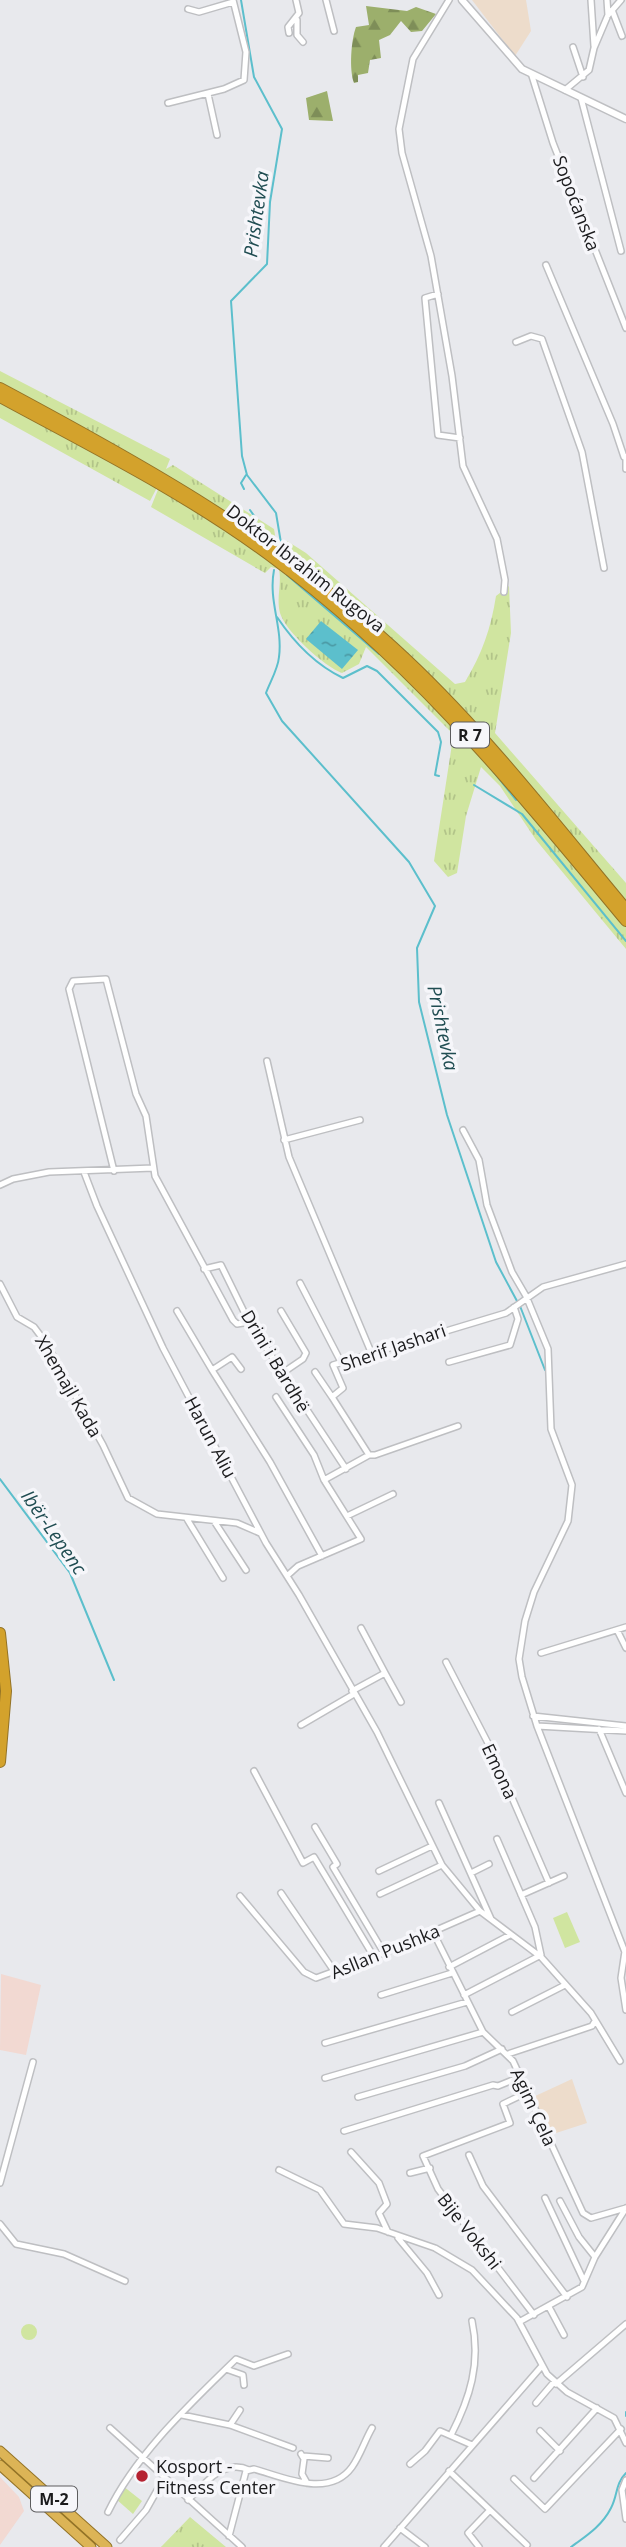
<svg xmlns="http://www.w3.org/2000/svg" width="626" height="2547" font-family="'Open Sans',sans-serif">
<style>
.commercial{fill:#f2d9d2}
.education{fill:#eddccb}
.grass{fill:url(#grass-tufts)}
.forest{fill:url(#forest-firs)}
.park{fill:#d0e5a0}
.water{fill:url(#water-ripples)}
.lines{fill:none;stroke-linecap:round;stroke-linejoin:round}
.stream{stroke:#5cbfcc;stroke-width:2}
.minor-casing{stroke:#bebfc2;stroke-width:8}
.tertiary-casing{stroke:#bebfc2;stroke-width:9}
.trunk-casing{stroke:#937327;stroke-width:11}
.motorway-casing{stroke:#937327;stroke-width:12}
.minor{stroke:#fff;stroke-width:5}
.tertiary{stroke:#fff;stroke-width:6}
.trunk{stroke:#dcb456;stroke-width:9}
.motorway{stroke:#d3a22c;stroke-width:10}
.poi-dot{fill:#b52332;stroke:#f6f6fa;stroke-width:2.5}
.labels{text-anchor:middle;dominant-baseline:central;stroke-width:7;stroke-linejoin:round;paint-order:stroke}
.shield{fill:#f6f6fa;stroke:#5d5d5f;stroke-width:2}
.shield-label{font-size:16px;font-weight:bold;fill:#1b1b1d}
.street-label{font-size:18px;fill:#1b1b1d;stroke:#f6f6fa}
.poi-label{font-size:18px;fill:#1b1b1d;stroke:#f6f6fa;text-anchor:start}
.water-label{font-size:19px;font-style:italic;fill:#204d52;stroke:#f6f6fa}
</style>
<defs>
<pattern id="grass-tufts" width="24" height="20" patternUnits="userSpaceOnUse" patternTransform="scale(1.75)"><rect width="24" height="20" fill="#d0e5a0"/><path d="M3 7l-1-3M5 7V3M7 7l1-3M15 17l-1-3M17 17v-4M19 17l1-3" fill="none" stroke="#b2c489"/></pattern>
<pattern id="forest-firs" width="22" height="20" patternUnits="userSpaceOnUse" patternTransform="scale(1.75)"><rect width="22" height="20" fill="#9caf6c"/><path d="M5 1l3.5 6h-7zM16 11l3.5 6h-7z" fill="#7e8e58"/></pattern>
<pattern id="water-ripples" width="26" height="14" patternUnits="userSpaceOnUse" patternTransform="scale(1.75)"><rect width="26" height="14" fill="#5cbfcc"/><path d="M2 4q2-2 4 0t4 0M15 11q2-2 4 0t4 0" fill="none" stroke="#4b9aa5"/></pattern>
</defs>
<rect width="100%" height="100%" fill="#e8e9ed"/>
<path class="commercial" d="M1 1974 41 1985 26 2055 0 2050Z
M0 2477 19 2497 24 2511 0 2545Z"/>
<path class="education" d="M472 0H526L531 31 515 56Z
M572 2079 587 2123 550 2135 531 2098Z"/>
<path class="grass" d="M0 371 170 459 166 469 173 465 274 529 276 541 284 544 287 541 306 553 455 684 465 682C482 654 491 628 496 596L509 586 511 633 495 733 626 883V949L536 840 500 786 481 767 466 816 457 873 448 877 434 861 452 744 450 731 366 647 359 664 342 673C325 667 285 631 280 613 276 598 282 584 279 569L271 567 265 573 151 507 165 472 150 501 0 418Z
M190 2517 226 2547H161Z"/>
<path class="forest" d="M366 6 407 11 416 7 436 14 422 31 411 32 401 21 390 35 379 40 381 58 370 60 368 73 358 75V82L354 83C349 70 351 40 356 27L369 25Z
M327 91 333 121 309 120 306 98Z"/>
<path class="park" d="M567 1912 580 1942 565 1948 553 1918Z
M21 2332a8 8 0 1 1 16 0a8 8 0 1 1-16 0Z
M123 2486 142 2501 133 2514 116 2499Z"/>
<path class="water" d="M321 621 358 650 342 669 306 639Z"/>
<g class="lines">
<path class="stream" d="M241 0 254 77 282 129 270 202 267 264 231 301 242 456 247 475 276 513 281 543
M244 489 241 483 246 475
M250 510 257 520 254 524
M274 570C268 601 283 627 279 657 278 669 270 682 266 693L282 721 409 862 435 906 417 948 419 1002 447 1115 496 1262 517 1301
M287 575 379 654
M277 617C293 641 316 665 343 678L367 666 377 671 438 732 441 742 435 775 439 776
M492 770 516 800
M474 785 522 814 626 941
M520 1306 545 1370
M0 1479 70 1573 114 1680
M626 2412V2416
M571 2547C586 2536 602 2526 611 2508 618 2495 615 2484 626 2473"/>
<g class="minor-casing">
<path id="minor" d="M326 0 334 31
M449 0 413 59 399 129 402 153 431 256 452 376 463 466 497 539 505 580 504 592
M591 0 594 46
M607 0 608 15
M188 9 199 12 233 2
M612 10 622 36
M297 20V35L303 42
M289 33 288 27 299 13 296 0
M573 47 583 77
M532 76 553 143 626 328
M565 90 589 70 594 48 608 15 621 0
M208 94 217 135
M581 98 621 251
M168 103 224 89 244 80 246 52 233 0
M546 265 613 424 624 457
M438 294 425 298 438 435 460 438
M516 342 531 336 542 339 582 452 604 568
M626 457V469
M267 1061 289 1157 371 1352
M463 1130 479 1160 487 1205 512 1272 526 1296 548 1349 551 1429 572 1485 568 1521 534 1592 525 1621 519 1659 522 1677 537 1726 625 1952
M284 1140 360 1120
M114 1171 69 989 73 981 106 979 136 1094 146 1116 155 1176 233 1320 237 1324 249 1322
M84 1172 97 1206 163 1348 266 1543 299 1595 377 1732 442 1865 480 1911 541 1957 591 2013 620 2061
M0 1185 13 1179 49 1172 153 1168
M204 1269 221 1265 249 1322 346 1469
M300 1283 341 1362
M0 1284 17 1317 34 1327 46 1343 103 1445 128 1498 157 1514 237 1523 260 1533
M177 1311 212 1370
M281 1311 306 1353 303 1359 281 1374
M449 1362 510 1345 518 1319 514 1307
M241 1369 232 1357 212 1370 270 1462 322 1556
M315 1372 332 1397
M276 1397 314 1455 324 1480
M369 1455H375L458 1426
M347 1516 393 1494
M187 1519 223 1578
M214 1521 246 1570
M288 1575 298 1566 361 1539 324 1480 369 1455 332 1397 343 1388 333 1365 506 1313 543 1287 626 1264
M617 1630 626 1648
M541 1653 626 1627
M446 1662 490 1747 549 1883
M385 1673 401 1702
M352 1691 385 1673 361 1628
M533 1716 626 1726
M301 1725 354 1694
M537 1726 626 1731
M599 1729 626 1793
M254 1771 303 1863 314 1857 374 1957
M439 1803 491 1919
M315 1827 337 1864 333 1867 384 1953
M379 1871 432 1846
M471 1873 489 1864
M281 1893 334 1971
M380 1894 442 1865
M521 1895 564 1876
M240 1896 304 1972 316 1978 384 1953 480 1911
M433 1932 483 2032 513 2061 583 2213 591 2218 626 2208
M625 1951 621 1978 626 2010
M449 1967 510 1935
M381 1995 452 1973
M464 1995 541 1955 535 1927 497 1839
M512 2012 565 1985
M325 2043 467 2002
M508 2054 592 2026 595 2021
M325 2078 483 2032
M528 2092 503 2104 510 2123 423 2156 438 2189 534 2315
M358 2097 465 2066 502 2049
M344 2131 493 2085 498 2086 520 2077
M351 2152 379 2183 387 2204 379 2213 388 2232
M469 2155 483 2186 567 2297
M279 2170 320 2190 344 2224 377 2228 435 2248 472 2270 517 2318 547 2374 567 2392 614 2418 626 2443
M410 2173 430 2168
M0 2183 33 2062
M545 2198 584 2281
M560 2201 579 2237 595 2257
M0 2224 16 2244 64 2254 125 2281
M398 2238 427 2273 439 2295
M549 2307 564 2335
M519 2322 582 2287 595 2257 626 2208
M226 2369 243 2375 244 2385
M556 2384 626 2324
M536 2403 554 2382
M182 2415 230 2425 293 2448
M230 2425 240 2410
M110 2428 242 2547
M540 2431 560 2451
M451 2435C470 2398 481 2363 472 2321
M301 2454 304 2459 302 2474 307 2483
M303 2456 328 2458
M410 2464 425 2451 440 2431 472 2445
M449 2471 527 2545
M534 2478 597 2408
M514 2479 545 2509 621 2429
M626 2480 622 2490 626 2519
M188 2500C204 2484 224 2458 249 2470
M108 2512C136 2454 190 2404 236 2359L254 2366 288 2354
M400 2528 425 2547
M229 2536 246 2471 254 2469C283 2477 329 2499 352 2467 360 2456 365 2440 372 2428
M120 2540 146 2510 164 2478
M384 2547 541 2367
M479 2547 468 2533 490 2510"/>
</g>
<g class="tertiary-casing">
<path id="tertiary" d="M462 0 522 69 626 119"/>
</g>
<g class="trunk-casing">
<path id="trunk" d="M0 2451 107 2547
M0 2465 91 2547"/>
</g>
<g class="motorway-casing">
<path id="motorway" d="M0 388C144 465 272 536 393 647 480 726 551 819 626 909
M0 397C92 447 185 493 269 555 414 662 512 784 626 921
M0 1633 6 1691 0 1762"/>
</g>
<use href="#minor" class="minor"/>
<use href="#tertiary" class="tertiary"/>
<use href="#trunk" class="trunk"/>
<use href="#motorway" class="motorway"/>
</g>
<circle class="poi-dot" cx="142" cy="2476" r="7"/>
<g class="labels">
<g class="shield">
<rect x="451" y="722.5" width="38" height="25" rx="5"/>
<rect x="31" y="2486.5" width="46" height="25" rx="5"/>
</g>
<g class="shield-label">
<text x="470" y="735">R 7</text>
<text x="54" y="2499">M-2</text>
</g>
<g class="street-label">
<text transform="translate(577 203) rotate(69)">Sopoćanska</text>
<text transform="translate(306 568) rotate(38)">Doktor Ibrahim Rugova</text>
<text transform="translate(393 1347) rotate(-19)">Sherif Jashari</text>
<text transform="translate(276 1361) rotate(59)">Drini i Bardhë</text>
<text transform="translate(69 1386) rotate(60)">Xhemajl Kada</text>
<text transform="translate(211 1437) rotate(62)">Harun Aliu</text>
<text transform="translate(500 1771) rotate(65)">Emona</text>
<text transform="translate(385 1951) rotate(-22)">Asllan Pushka</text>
<text transform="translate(534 2107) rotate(65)">Agim Çela</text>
<text transform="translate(470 2231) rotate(52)">Bije Vokshi</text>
</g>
<g class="poi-label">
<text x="156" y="2466">Kosport -<tspan x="156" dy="21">Fitness Center</tspan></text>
</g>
<g class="water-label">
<text transform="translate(256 214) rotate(-82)">Prishtevka</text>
<text transform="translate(443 1028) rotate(78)">Prishtevka</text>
<text transform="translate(54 1532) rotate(55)">Ibër-Lepenc</text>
</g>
</g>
</svg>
